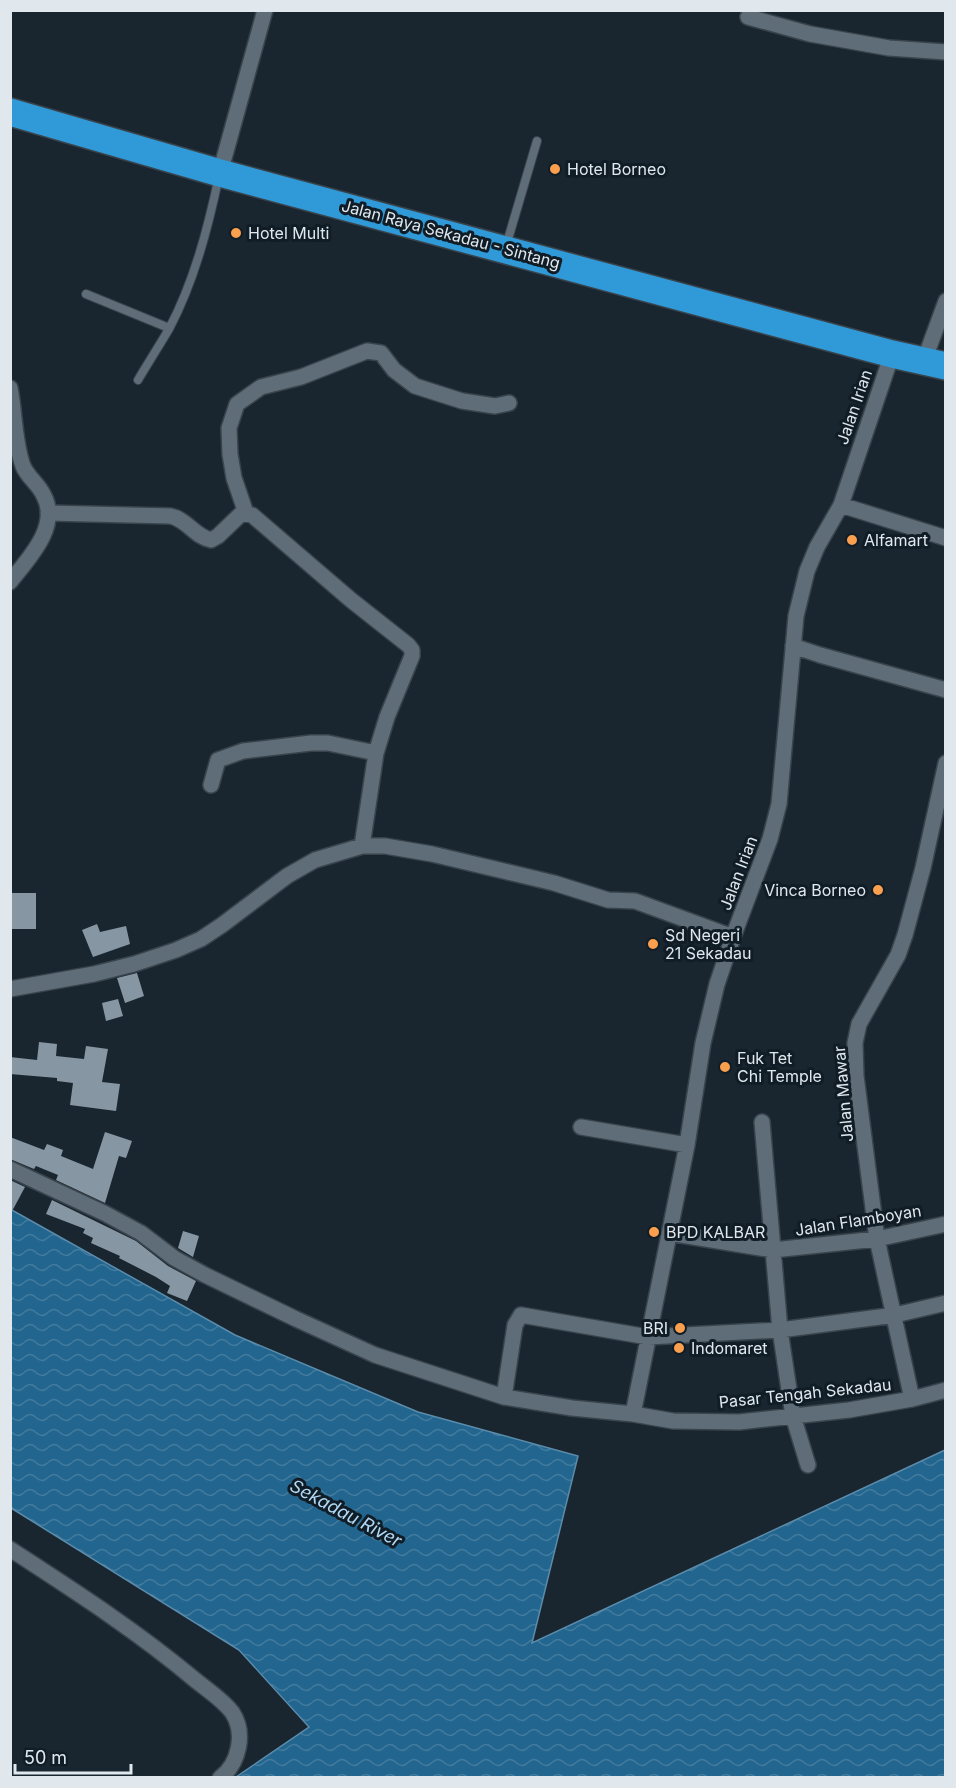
<svg xmlns="http://www.w3.org/2000/svg" width="956" height="1788" font-family="Inter,sans-serif">
<style>
.water{fill:url(#water-waves);stroke:#5b8cab;stroke-width:1.5}
.building{fill:#8696a2}
.lines{fill:none;stroke-linecap:round;stroke-linejoin:round}
.lane-casing{stroke:#39434b;stroke-width:10}
.street-casing{stroke:#39434b;stroke-width:18}
.highway-casing{stroke:#39434b;stroke-width:30}
.lane{stroke:#5e6d78;stroke-width:8}
.street{stroke:#5e6d78;stroke-width:15}
.highway{stroke:#309ad9;stroke-width:27}
.poi-dot{fill:#fa9f4e;stroke:#101d26;stroke-width:2}
.labels{text-anchor:middle;dominant-baseline:central;stroke-width:6;stroke-linejoin:round;paint-order:stroke}
.poi-label{font-size:16px;fill:#e0e8ee;stroke:#101d26;text-anchor:start}
.street-label{font-size:16px;fill:#e0e8ee;stroke:#101d26}
.water-label{font-size:18px;font-style:italic;fill:#b1d9f6;stroke:#101d26}
</style>
<defs>
<pattern id="water-waves" width="16" height="10" patternUnits="userSpaceOnUse" patternTransform="scale(1.5)"><rect width="16" height="10" fill="#22658e"/><path d="M0 5q4-4 8 0t8 0" fill="none" stroke="#427b9e"/></pattern>
</defs>
<rect width="100%" height="100%" fill="#192630"/>
<path class="water" d="M10 1209 235 1335 418 1412 578 1456 532 1643 945 1450V1777H236L309 1727 239 1650 11 1508Z"/>
<path class="building" d="M10 893H36V929H10Z
M97 924 100 932 126 926 130 944 93 957 82 930Z
M137 973 144 996 125 1003 117 978Z
M118 999 123 1016 106 1021 102 1003Z
M39 1042 57 1044 56 1056 84 1059 86 1046 108 1049 102 1082 120 1084 116 1111 70 1105 73 1083 57 1081V1078L10 1074V1057L37 1060Z
M105 1132 132 1141 126 1158 119 1156 105 1203 56 1180 58 1175 36 1166 34 1169 10 1159V1137L44 1150 47 1144 63 1150 61 1156 93 1169Z
M10 1180 25 1187 10 1215Z
M52 1200 136 1241 168 1266 196 1281 187 1301 167 1293 170 1286 156 1277 119 1258 120 1256 91 1243 93 1238 83 1233 85 1229 46 1214Z
M183 1231 199 1236 193 1257 178 1248Z"/>
<g class="lines">
<g class="lane-casing">
<path id="lane" d="M506 246 537 141
M86 294 169 328
M138 380C148 363 159 346 169 329 194 282 208 228 219 176"/>
</g>
<g class="street-casing">
<path id="street" d="M748 17 810 34 889 48 946 52
M220 173 265 10
M924 361 946 301
M10 388C15 413 14 441 23 466 28 478 39 484 44 496 60 527 28 559 10 582
M841 505 946 538
M48 513 170 516C187 519 195 537 211 540L218 536 242 513 252 515 351 600 408 645 412 650V656L387 717 376 753 362 846
M246 513 234 478 230 454 229 428 237 404 261 387 301 377 367 351 381 353 394 370 415 386 462 401 495 406 509 403
M793 646 820 655 946 690
M211 785 218 760 243 751 311 743H328L376 753
M10 989 94 974 134 964 176 950 201 939 222 925 287 876 315 860 362 846H385L432 854 554 883 608 900 635 901 733 937
M762 1122 780 1330 793 1416 808 1465
M581 1127 687 1145
M10 1169 104 1213 141 1233 174 1258 205 1275 296 1319 375 1355 504 1397 572 1408 633 1414 673 1421 739 1422 849 1410 912 1399 946 1390
M669 1233 773 1250 877 1239 946 1224
M504 1397 515 1325 521 1315 648 1337 780 1330 895 1315 946 1303
M912 1399 877 1239 856 1076 855 1043 859 1024 898 955 905 935 923 868 946 763
M633 1414 687 1145 703 1043 717 984 733 937 770 839 779 804 796 616 807 571 817 547 841 505 892 354
M10 1549C73 1590 137 1631 194 1679 206 1689 222 1699 232 1712 246 1733 239 1764 220 1778"/>
</g>
<g class="highway-casing">
<path id="highway" d="M10 112 220 173 892 354 946 366"/>
</g>
<use href="#lane" class="lane"/>
<use href="#street" class="street"/>
<use href="#highway" class="highway"/>
</g>
<g class="poi-dot">
<circle cx="555" cy="169" r="6"/>
<circle cx="236" cy="233" r="6"/>
<circle cx="852" cy="540" r="6"/>
<circle cx="878" cy="890" r="6"/>
<circle cx="653" cy="944" r="6"/>
<circle cx="725" cy="1067" r="6"/>
<circle cx="654" cy="1232" r="6"/>
<circle cx="680" cy="1328" r="6"/>
<circle cx="679" cy="1348" r="6"/>
</g>
<g class="labels">
<g class="poi-label">
<text x="567" y="169">Hotel Borneo</text>
<text x="248" y="233">Hotel Multi</text>
<text x="864" y="540">Alfamart</text>
<text x="866" y="890" text-anchor="end">Vinca Borneo</text>
<text x="665" y="935">Sd Negeri<tspan x="665" dy="18">21 Sekadau</tspan></text>
<text x="737" y="1058">Fuk Tet<tspan x="737" dy="18">Chi Temple</tspan></text>
<text x="666" y="1232">BPD KALBAR</text>
<text x="668" y="1328" text-anchor="end">BRI</text>
<text x="691" y="1348">Indomaret</text>
</g>
<g class="street-label">
<text transform="translate(451 234) rotate(15)">Jalan Raya Sekadau - Sintang</text>
<text transform="translate(854 407) rotate(-71)">Jalan Irian</text>
<text transform="translate(738 873) rotate(-69)">Jalan Irian</text>
<text transform="translate(843 1094) rotate(-95)">Jalan Mawar</text>
<text transform="translate(858 1220) rotate(-9)">Jalan Flamboyan</text>
<text transform="translate(805 1393) rotate(-6)">Pasar Tengah Sekadau</text>
</g>
<g class="water-label">
<text transform="translate(346 1513) rotate(28)">Sekadau River</text>
</g>
</g>
<rect width="956" height="1788" fill="none" stroke="#e0e8ee" stroke-width="24"/>
<path d="M15 1764v9h116v-9" fill="none" stroke="#e0e8ee" stroke-width="3"/>
<text x="24" y="1764" font-size="18" fill="#e0e8ee" stroke="#101d26" stroke-width="4.5" paint-order="stroke">50 m</text>
</svg>
